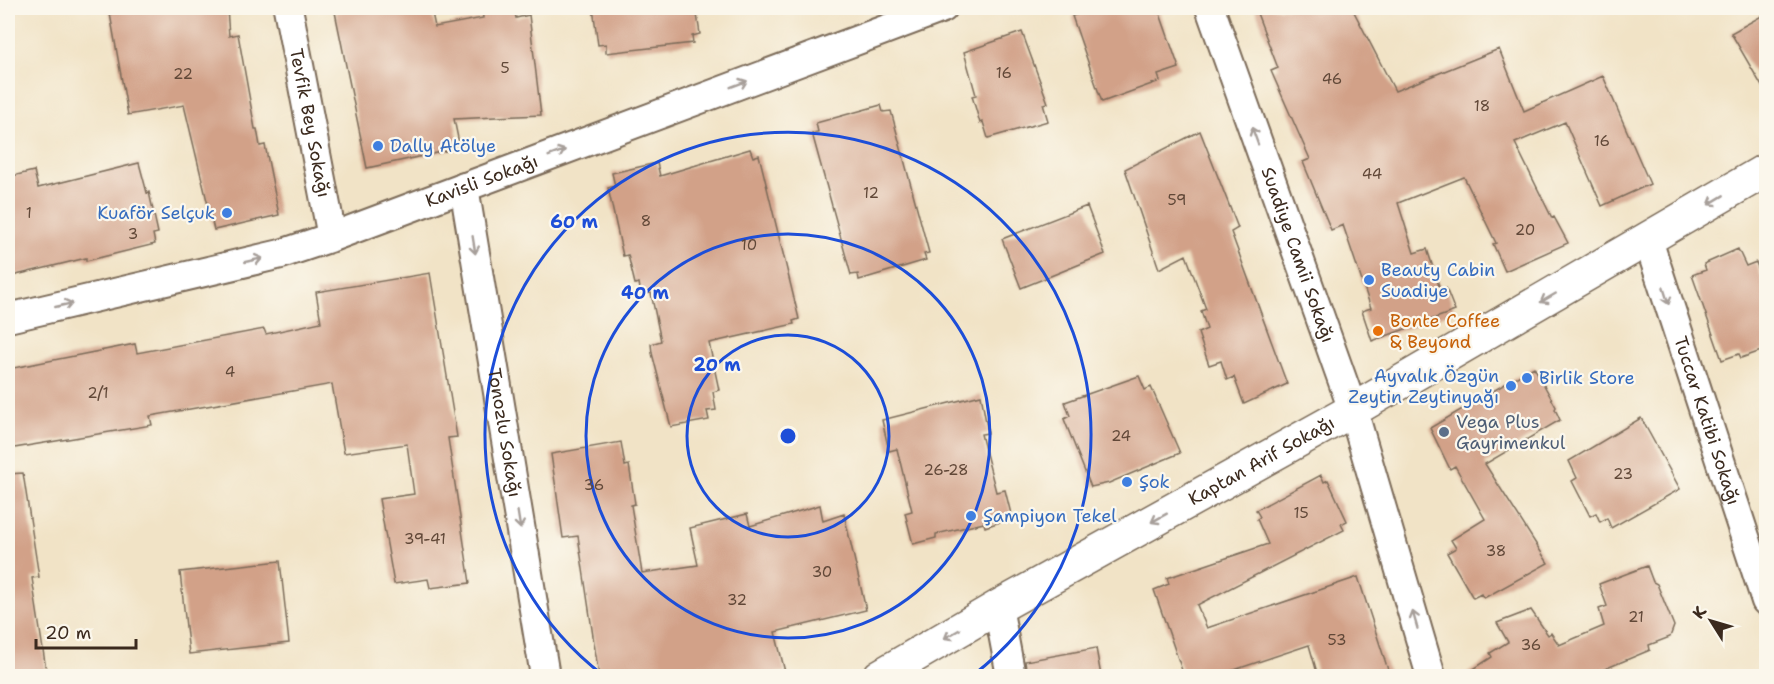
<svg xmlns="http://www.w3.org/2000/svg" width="1774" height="684" font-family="'Shantell Sans',sans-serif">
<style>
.building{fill:#d2a188}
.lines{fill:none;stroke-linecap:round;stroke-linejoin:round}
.minor-casing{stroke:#7b6b59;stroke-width:32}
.tertiary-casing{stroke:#7b6b59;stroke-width:36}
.minor{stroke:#fff;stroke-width:28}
.tertiary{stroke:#fff;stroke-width:33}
.oneway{stroke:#a79f9a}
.ring{fill:none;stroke:#1d4ed8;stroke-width:3}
.shop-dot{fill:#3f7fe0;stroke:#fbf7ec;stroke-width:2}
.food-dot{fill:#e8710a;stroke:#fbf7ec;stroke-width:2}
.service-dot{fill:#5c6f8a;stroke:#fbf7ec;stroke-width:2}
.labels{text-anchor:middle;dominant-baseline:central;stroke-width:4.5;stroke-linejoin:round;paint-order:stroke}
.number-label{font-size:15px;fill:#614838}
.street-label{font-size:18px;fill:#3b2a1e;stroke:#fbf7ec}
.shop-label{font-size:18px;fill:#366cbe;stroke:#fbf7ec;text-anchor:start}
.food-label{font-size:18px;fill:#c56008;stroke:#fbf7ec;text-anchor:start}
.service-label{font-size:18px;fill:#4e5e75;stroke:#fbf7ec;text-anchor:start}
.centre{fill:#1d4ed8;stroke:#fbf7ec;stroke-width:3}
.ring-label{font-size:18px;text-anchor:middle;font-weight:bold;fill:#1d4ed8;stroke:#fbf7ec;stroke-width:4.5;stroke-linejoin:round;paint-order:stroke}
</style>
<rect width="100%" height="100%" fill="#fbf7ec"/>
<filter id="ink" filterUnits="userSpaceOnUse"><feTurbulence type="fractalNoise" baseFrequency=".0167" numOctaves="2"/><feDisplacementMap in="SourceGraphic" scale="12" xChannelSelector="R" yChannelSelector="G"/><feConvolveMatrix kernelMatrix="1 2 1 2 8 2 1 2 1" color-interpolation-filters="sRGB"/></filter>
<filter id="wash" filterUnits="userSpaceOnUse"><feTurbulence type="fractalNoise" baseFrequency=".008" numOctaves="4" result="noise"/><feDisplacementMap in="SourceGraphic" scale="24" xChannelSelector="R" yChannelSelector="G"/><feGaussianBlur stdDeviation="1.35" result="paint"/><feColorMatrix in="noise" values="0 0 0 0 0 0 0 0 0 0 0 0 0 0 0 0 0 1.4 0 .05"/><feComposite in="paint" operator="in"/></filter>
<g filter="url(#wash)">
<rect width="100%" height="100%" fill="#f1e3c6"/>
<g id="blocks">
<path class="building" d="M109 8H227L229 36 238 34 255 129H257L260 146 265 145 279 215 214 230 184 105 128 115Z
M356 8H431L435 27 483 18 482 8H514L516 18 529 15 541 115 454 119 460 148 367 168 335 12Z
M593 8H696L700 34 692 36 693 43 606 53V44L598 45Z
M1098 8H1158L1179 68 1158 75 1160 81 1102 102 1072 16Z
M1255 8H1352L1395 91 1499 49 1524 111 1603 76 1650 184 1602 206 1565 122 1515 143 1552 218 1554 217 1568 243 1505 271 1493 244 1496 243 1464 177 1398 203 1414 253 1427 249 1440 289 1446 288 1455 311 1372 341 1362 311 1371 308 1343 225 1331 230 1303 162 1310 159 1271 71 1278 68Z
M1767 13V95L1731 33Z
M1022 32 1048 103 1043 104 1048 121 988 138 983 122 980 123 972 96 976 95 964 52Z
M881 105 883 112 891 111 929 253 924 254 926 260 859 280 858 274 851 275 812 133 818 132 816 123Z
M1200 131 1238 228 1231 232 1287 384 1244 404 1234 377 1227 380 1221 361 1209 365 1198 333 1207 329 1201 311 1206 309 1186 255 1159 269 1125 169Z
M750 149 753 157 759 155 799 319 793 321 794 324 709 343 719 390 713 392 716 410 707 411 709 420 671 427 652 353 651 344 661 341 651 293 641 294 639 283 635 284 628 255 623 256 608 188 615 186 612 173 657 163 660 176Z
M139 163 147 193 149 192 158 233 153 234 155 244 86 261V258L8 277V177L34 171 38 188Z
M1087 206 1105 254 1021 288 1002 239Z
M1738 249 1746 266 1756 262 1767 292V349L1741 358 1739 354 1722 360 1692 275 1706 270 1704 264Z
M430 273 457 437 448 438 470 583 430 588 428 579 394 584 379 499 414 494 407 444 344 453 332 384 150 416 152 425 8 449V369L135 344 137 353 264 329 266 334 321 322 316 292Z
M1534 367 1556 407 1555 409 1560 420 1485 464 1548 563 1484 598 1481 594 1473 598 1447 553 1456 548 1451 540 1485 519 1455 466 1450 469 1430 428Z
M1139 376 1145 390 1151 387 1180 453 1109 483 1091 487 1064 419 1070 416 1065 402Z
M981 395 988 433 981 434 996 492 1005 490 1012 518 985 527 984 523 936 534V538L913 544 905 513 912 511 897 449 889 451 882 420Z
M1641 418 1680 489 1611 528 1607 518 1600 522 1596 513 1590 516 1572 481 1577 478 1569 461Z
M621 442 625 466 629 465 635 504 631 505 642 573 698 565 690 528 747 514 750 526 820 505 823 521 844 514 866 610 775 632 785 672 761 676H599L578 536 563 538 551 454Z
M23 473 39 577 32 578 47 676H8V474Z
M1321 475 1324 482 1328 480 1347 521 1341 524 1344 530 1197 605 1207 628 1358 577 1390 676H1318L1309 645 1216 676H1184L1154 590 1169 584 1167 578 1268 544 1257 519 1260 517 1256 510Z
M280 561 289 643 189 654 180 572Z
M1647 566 1653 582 1657 584 1674 626 1670 637 1649 645 1650 650 1588 676H1463L1492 657 1490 653 1508 642 1497 623 1531 610 1548 635 1551 633 1559 645 1604 626 1599 609 1607 606 1599 584Z
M1096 648 1101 676H1027L1025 661Z"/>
</g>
</g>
<g filter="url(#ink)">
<use href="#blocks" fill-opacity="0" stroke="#7b6b59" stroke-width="1.5"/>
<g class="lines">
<g class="minor-casing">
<g id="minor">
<path id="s1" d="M288 8 332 237"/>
<path id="s2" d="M1210 8 1353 410 1431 676"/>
<path id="s3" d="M464 187 545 676"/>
<path id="s4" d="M1648 240 1766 601"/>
<path id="s5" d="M8 318 281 254 332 237 943 8"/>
<path d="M998 607 1011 676"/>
</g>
</g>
<g class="tertiary-casing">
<g id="tertiary">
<path id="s6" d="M880 676 998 607 1353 410 1766 170"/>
</g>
</g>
<use href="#minor" class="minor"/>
<use href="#tertiary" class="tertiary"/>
</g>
<defs><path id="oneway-shaft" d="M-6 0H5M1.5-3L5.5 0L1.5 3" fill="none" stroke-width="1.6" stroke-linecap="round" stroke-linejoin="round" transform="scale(1.5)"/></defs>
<g class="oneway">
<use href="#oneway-shaft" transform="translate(739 84) rotate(-21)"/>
<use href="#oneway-shaft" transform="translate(1255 136) rotate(-110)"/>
<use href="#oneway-shaft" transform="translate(557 153) rotate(-21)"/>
<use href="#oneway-shaft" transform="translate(1716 200) rotate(149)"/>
<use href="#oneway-shaft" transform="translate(474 245) rotate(81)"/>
<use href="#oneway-shaft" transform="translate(254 260) rotate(-13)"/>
<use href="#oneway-shaft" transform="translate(1666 296) rotate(72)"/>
<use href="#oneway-shaft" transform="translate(1548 298) rotate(150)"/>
<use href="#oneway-shaft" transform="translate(64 305) rotate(-13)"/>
<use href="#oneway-shaft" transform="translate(1159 518) rotate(151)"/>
<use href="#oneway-shaft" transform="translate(519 520) rotate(81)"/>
<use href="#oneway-shaft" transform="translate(1415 620) rotate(-106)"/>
<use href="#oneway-shaft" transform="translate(952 634) rotate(150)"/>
</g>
</g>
<g class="ring">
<circle cx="788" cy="436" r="101"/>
<circle cx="788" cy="436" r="202"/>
<path d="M604 676A303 303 0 1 1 972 676"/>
</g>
<g class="shop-dot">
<circle cx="378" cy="146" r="6"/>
<circle cx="227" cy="213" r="6"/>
<circle cx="1369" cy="280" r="6"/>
<circle cx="1527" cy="378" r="6"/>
<circle cx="1511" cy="386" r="6"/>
<circle cx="1127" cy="482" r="6"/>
<circle cx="971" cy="516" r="6"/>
</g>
<circle class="food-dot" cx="1378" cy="331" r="6"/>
<circle class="service-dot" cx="1444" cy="432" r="6"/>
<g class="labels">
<g class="number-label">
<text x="505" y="68">5</text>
<text x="1004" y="73">16</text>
<text x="183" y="74">22</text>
<text x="1332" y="79">46</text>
<text x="1482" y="106">18</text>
<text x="1602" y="141">16</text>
<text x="1372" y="174">44</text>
<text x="871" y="193">12</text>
<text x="1177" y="200">59</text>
<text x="29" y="213">1</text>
<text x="646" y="221">8</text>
<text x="1525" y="230">20</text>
<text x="133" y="234">3</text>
<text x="749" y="245">10</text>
<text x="230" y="372">4</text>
<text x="98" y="393">2/1</text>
<text x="1121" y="436">24</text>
<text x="946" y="470">26-28</text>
<text x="1623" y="474">23</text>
<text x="594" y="485">36</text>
<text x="1301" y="513">15</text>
<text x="425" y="539">39-41</text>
<text x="1496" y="551">38</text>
<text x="822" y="572">30</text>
<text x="737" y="600">32</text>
<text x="1636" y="617">21</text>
<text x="1337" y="640">53</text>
<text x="1531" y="645">36</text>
</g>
<g class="street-label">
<text stroke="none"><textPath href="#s1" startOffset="117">Tevfik Bey Sokağı</textPath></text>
<text stroke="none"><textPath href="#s5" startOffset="494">Kavisli Sokağı</textPath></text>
<text stroke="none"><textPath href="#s2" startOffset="262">Suadiye Camii Sokağı</textPath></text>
<text stroke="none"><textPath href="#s4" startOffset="190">Tuccar Katibi Sokağı</textPath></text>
<text stroke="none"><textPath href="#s3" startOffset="249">Tonozlu Sokağı</textPath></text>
<text stroke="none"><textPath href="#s6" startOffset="438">Kaptan Arif Sokağı</textPath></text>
</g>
<g class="shop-label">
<text x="390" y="146">Dally Atölye</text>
<text x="215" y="213" text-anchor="end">Kuaför Selçuk</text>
<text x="1381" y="270">Beauty Cabin<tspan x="1381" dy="21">Suadiye</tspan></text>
<text x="1499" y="376" text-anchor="end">Ayvalık Özgün<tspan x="1499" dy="21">Zeytin Zeytinyağı</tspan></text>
<text x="1539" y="378">Birlik Store</text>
<text x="1139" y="482">Şok</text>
<text x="983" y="516">Şampiyon Tekel</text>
</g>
<g class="food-label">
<text x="1390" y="321">Bonte Coffee<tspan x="1390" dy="21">&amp; Beyond</tspan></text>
</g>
<g class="service-label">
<text x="1456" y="422">Vega Plus<tspan x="1456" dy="21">Gayrimenkul</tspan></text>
</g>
</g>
<circle cx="788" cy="436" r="9" class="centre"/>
<g class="ring-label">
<text x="574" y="228">60 m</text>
<text x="645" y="299">40 m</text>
<text x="717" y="371">20 m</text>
</g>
<rect width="1774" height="684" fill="none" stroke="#fbf7ec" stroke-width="30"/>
<g transform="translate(1711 621) rotate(307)" stroke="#fbf7ec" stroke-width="4.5" paint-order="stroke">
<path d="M0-4.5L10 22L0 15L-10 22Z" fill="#3b2a1e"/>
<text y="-9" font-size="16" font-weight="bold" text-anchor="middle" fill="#3b2a1e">K</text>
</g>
<path d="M36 639v9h100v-9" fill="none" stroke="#3b2a1e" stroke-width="3"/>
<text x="45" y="639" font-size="18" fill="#3b2a1e" stroke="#fbf7ec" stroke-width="4.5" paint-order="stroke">20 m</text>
</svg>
